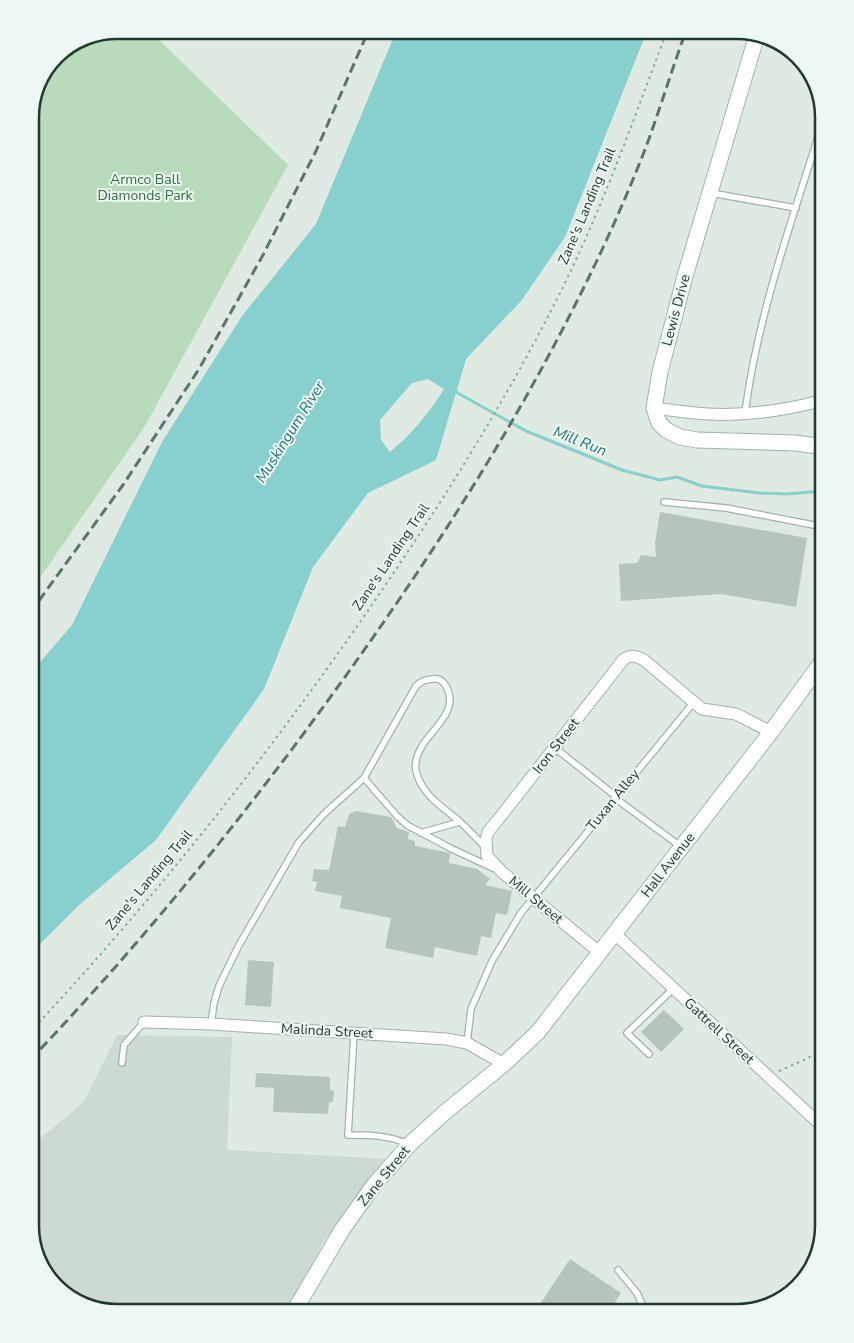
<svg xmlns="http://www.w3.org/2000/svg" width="854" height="1343" font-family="'Nunito Sans',sans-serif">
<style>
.built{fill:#cddad2}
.green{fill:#b8dcbb}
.water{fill:#87d0ce;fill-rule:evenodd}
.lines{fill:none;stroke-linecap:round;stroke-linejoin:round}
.stream{stroke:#87d0ce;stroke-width:3}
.building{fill:#b5c5bc}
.lane-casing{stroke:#a2b2a9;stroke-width:8}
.street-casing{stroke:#a2b2a9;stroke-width:13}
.secondary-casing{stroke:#9eb6a9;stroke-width:17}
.path{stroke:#80ae97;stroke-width:2;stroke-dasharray:2.5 4;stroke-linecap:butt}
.lane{stroke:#fff;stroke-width:5.5}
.street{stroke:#fff;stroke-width:11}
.secondary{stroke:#fff;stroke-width:15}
.rail{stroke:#5a766a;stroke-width:3;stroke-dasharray:10 5;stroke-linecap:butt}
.labels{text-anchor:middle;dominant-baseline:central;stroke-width:4;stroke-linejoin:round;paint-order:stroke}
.park-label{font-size:14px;fill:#2b7139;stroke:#eff7f2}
.street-label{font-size:14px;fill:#203a2f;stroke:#eff7f2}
.water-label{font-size:15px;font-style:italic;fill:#1b7574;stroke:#eff7f2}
.rim{fill:none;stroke:#203a2f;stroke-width:2.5}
</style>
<rect width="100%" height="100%" fill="#dfeae3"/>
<path class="built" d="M117 1035 232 1037 227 1150 388 1159 324 1241 287 1313H111L69 1299 39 1265 30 1227V1147L84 1102Z"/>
<path class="green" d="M84 36H155L288 165 145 426 30 592V111L56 55Z"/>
<path class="water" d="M647 31 565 237 521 301 466 359 436 460 368 493 313 567 264 689 156 840 79 905 30 954V674L72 625 162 442 242 316 316 224 395 34ZM428 379 444 389C430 412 411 435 390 452L381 440 380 420 412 383Z"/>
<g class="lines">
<path class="stream" d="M454 391 526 431 622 470 660 480 677 477 702 486 759 493 786 494 824 491"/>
</g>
<path class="building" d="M660 512 807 538 796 607 721 594 621 601 619 564 637 563 641 555 656 557 655 543Z
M356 811 391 817 397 828 409 832 408 839 415 841V846L450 853 449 863 477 869 490 879 485 885 512 891 507 915 496 913 491 938 481 936 477 956 435 947 433 958 385 948 391 918 340 908 342 896 315 891 317 882 312 881 314 869 329 870 338 826 345 827 349 814Z
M248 960 274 962 271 1007 245 1005Z
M664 1010 684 1029 661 1052 641 1032Z
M256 1073 330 1077V1090L334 1091 333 1102H329L328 1114 273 1112 274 1088 255 1087Z
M570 1259 621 1293 608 1313H534Z"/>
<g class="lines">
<g class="lane-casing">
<path id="lane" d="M711 193 796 208
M745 413C758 312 794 215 824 118
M664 502 726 508 824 527
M555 748 613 794 619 801 680 846
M364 778 397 816 407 825 452 849 493 868
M421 833 459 822
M211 1024 214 1003 219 986 239 945 299 842 324 814 364 778 416 686C421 681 426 679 433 679 439 678 443 681 446 686 460 710 433 728 422 746 418 753 414 763 416 771 422 795 441 806 458 820 468 829 476 838 485 847
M354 1033 348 1135C369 1135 388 1135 408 1144
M467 1043 471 1009 492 961 521 913 694 702
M649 1054 627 1033 673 989
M122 1063 124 1045 144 1022
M618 1270 637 1293 646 1313"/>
</g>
<g class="street-casing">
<path id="street" d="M654 408C672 410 690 413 708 414 747 416 787 410 824 400
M615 934 824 1128
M600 953 502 872 487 856 486 840 488 832 501 816 623 660C630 654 636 656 644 660L702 709 736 714 771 732
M144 1022 211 1024 446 1039 467 1043 504 1064"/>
</g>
<g class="secondary-casing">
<path id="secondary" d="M757 35 685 276 660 372 654 408 659 423 666 430 680 437 697 440 796 443 824 447
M293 1313 342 1230 374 1185 410 1144 444 1113 504 1064 538 1032 771 732 824 659"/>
</g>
<path class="path" d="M30 1032C149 905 258 768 358 625 431 520 500 412 558 297 601 212 633 121 667 31
M779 1071 808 1058 824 1048"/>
<use href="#lane" class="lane"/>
<use href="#street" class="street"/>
<use href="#secondary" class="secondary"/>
<path class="rail" d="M30 613 123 485 199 369 263 255 316 151 367 34
M30 1060C141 944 243 818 337 688 425 566 507 440 575 305 601 254 625 201 646 147 660 109 672 69 686 31"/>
</g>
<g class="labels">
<g class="park-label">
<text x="145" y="179">Armco Ball<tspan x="145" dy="16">Diamonds Park</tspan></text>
</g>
<g class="street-label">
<text transform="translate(587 206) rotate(-67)">Zane's Landing Trail</text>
<text transform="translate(676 310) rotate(-75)">Lewis Drive</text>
<text transform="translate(391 557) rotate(-56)">Zane's Landing Trail</text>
<text transform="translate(556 746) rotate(-52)">Iron Street</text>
<text transform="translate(613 800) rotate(-51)">Tuxan Alley</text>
<text transform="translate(668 865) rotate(-52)">Hall Avenue</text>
<text transform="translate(149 880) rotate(-50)">Zane's Landing Trail</text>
<text transform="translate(536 900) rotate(40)">Mill Street</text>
<text transform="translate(327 1031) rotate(3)">Malinda Street</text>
<text transform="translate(719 1031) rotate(43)">Gattrell Street</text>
<text transform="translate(384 1176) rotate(-51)">Zane Street</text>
</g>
<g class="water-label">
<text transform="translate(290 432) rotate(-58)">Muskingum River</text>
<text transform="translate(580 441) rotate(22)">Mill Run</text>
</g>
</g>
<path d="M0 0H854V1343H0ZM117 39H737A78 78 0 0 1 815 117V1226A78 78 0 0 1 737 1304H117A78 78 0 0 1 39 1226V117A78 78 0 0 1 117 39Z" fill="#eff7f2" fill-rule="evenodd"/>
<path class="rim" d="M117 39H737A78 78 0 0 1 815 117V1226A78 78 0 0 1 737 1304H117A78 78 0 0 1 39 1226V117A78 78 0 0 1 117 39Z"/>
</svg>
